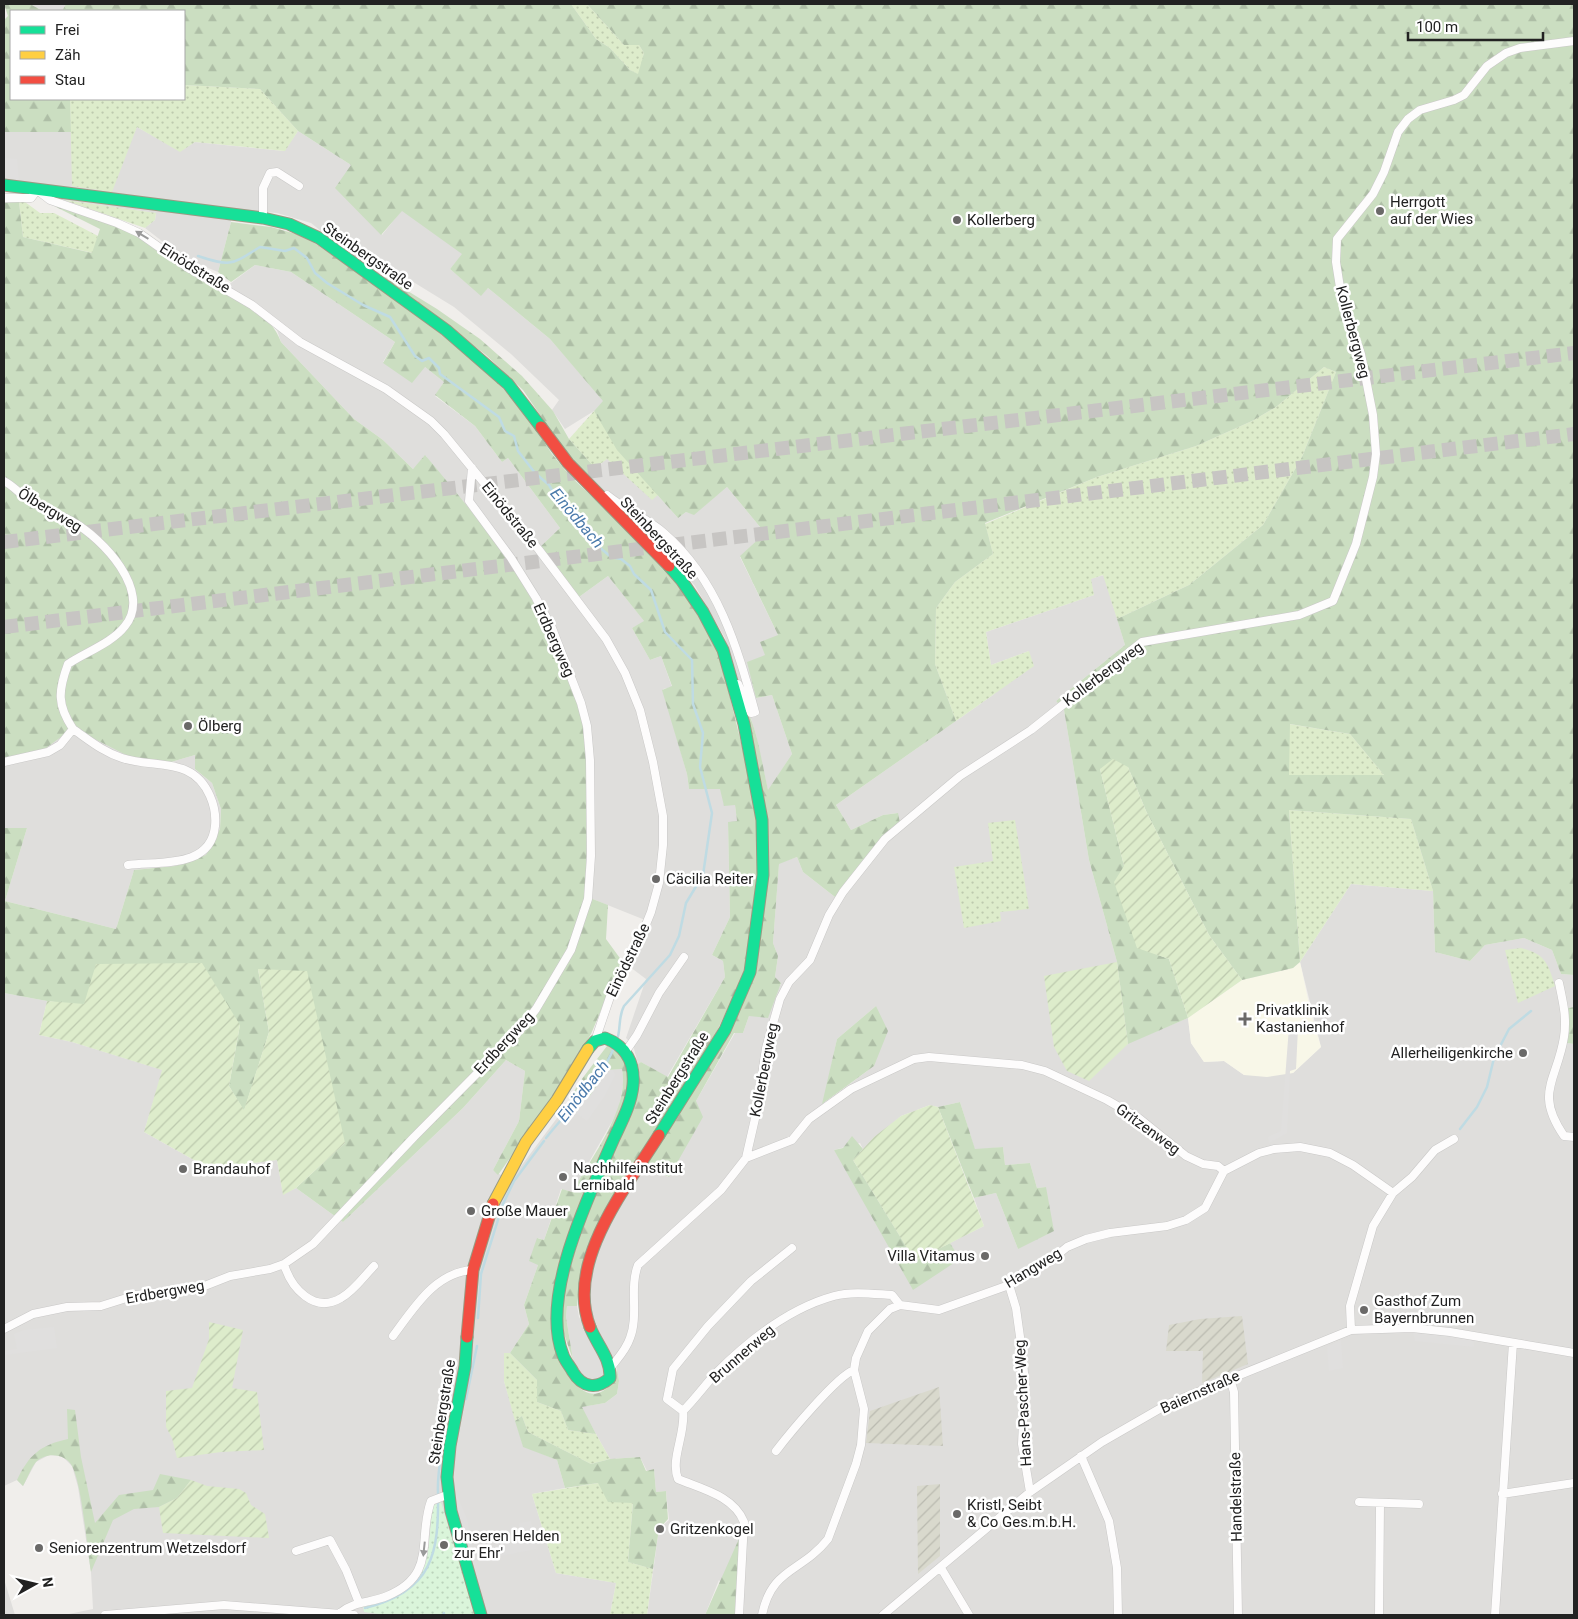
<svg xmlns="http://www.w3.org/2000/svg" width="1578" height="1619" font-family="Roboto,sans-serif">
<style>
.residential{fill:#dfdedc;fill-rule:evenodd}
.education{fill:#f8f7e8}
.construction{fill:url(#construction-furrows)}
.grass{fill:url(#grass-dots)}
.forest{fill:url(#forest-firs);fill-rule:evenodd}
.park{fill:url(#park-dots)}
.garden{fill:url(#garden-furrows)}
.parking{fill:#e0dfde}
.lines{fill:none;stroke-linecap:round;stroke-linejoin:round}
.stream{stroke:#bfdbe3;stroke-width:2.5}
.highway-tunnel{stroke:#c7c5c3;stroke-width:14;stroke-dasharray:14 7;stroke-linecap:butt}
.street-casing{stroke:#c9c8c7;stroke-width:9}
.fast-casing{stroke:#999a82;stroke-width:13}
.slow-casing{stroke:#999a82;stroke-width:13}
.jam-casing{stroke:#999a82;stroke-width:13}
.street{stroke:#fdfcfc;stroke-width:8}
.fast{stroke:#16e098;stroke-width:11}
.slow{stroke:#ffcf43;stroke-width:11}
.jam{stroke:#f24e42;stroke-width:11}
.oneway{fill:#9a9a9a}
.poi-dot{fill:#6a6968;stroke:#fff;stroke-width:2}
.labels{text-anchor:middle;dominant-baseline:central;stroke-width:5;stroke-linejoin:round;paint-order:stroke}
.poi-label{font-size:15px;fill:#222;stroke:#fff;text-anchor:start}
.street-label{font-size:15px;fill:#222;stroke:#fff}
.water-label{font-size:16px;font-style:italic;fill:#4a7aab;stroke:#fff}
</style>
<defs>
<pattern id="construction-furrows" width="10" height="10" patternUnits="userSpaceOnUse" patternTransform="scale(1.25)"><rect width="10" height="10" fill="#d9d9cd"/><path d="M-1 1l2-2M0 10L10 0M9 11l2-2" fill="none" stroke="#babab0"/></pattern>
<pattern id="grass-dots" width="8" height="8" patternUnits="userSpaceOnUse" patternTransform="scale(1.25)"><rect width="8" height="8" fill="#ddeccb"/><path d="M2 2h.1M6 6h.1" fill="none" stroke="#bdcaae" stroke-width="1.8" stroke-linecap="round"/></pattern>
<pattern id="forest-firs" width="22" height="20" patternUnits="userSpaceOnUse" patternTransform="scale(1.25)"><rect width="22" height="20" fill="#cbdec1"/><path d="M5 1l3.5 6h-7zM16 11l3.5 6h-7z" fill="#aebea6"/></pattern>
<pattern id="park-dots" width="8" height="8" patternUnits="userSpaceOnUse" patternTransform="scale(1.25)"><rect width="8" height="8" fill="#daf5da"/><path d="M2 2h.1M6 6h.1" fill="none" stroke="#bbd2bb" stroke-width="1.8" stroke-linecap="round"/></pattern>
<pattern id="garden-furrows" width="10" height="10" patternUnits="userSpaceOnUse" patternTransform="scale(1.25)"><rect width="10" height="10" fill="#ddeccb"/><path d="M-1 1l2-2M0 10L10 0M9 11l2-2" fill="none" stroke="#bdcaae"/></pattern>
</defs>
<rect width="100%" height="100%" fill="#f0eeeb"/>
<path class="residential" d="M30 4H66L62 11H43Z
M137 127 180 151 195 142 284 151 298 131 351 165 382 235 402 210 463 254 450 269 481 295 488 288 550 339 604 401 594 411 565 429 552 410 559 400 511 354 454 307 384 264 371 271 311 223 277 213 230 209 231 222 218 272 184 258 145 228 155 220 156 213 4 192V132H70L132 137Z
M255 265 291 272 395 342 383 362 425 367 444 382 435 396 475 426 502 462 508 458 560 528 540 547 579 597 608 576 645 622 632 628 650 660 661 656 672 687 663 689 687 774 689 789H721L735 805 737 821 728 823 730 917 712 955 723 961 725 977 667 1077 641 1062 638 1064 633 1045 626 1038 646 979 630 967 650 922 585 896 588 808 426 456 413 469 383 440 354 419 281 342 277 330 250 306 223 289Z
M617 450 678 518 686 512 694 514 727 487 765 533 740 557 778 635 765 655 756 698 772 695 792 754 768 791 756 735 749 712 742 700 725 638 695 586 644 527 587 476Z
M1104 575 1125 645 1056 701 1064 710 1089 860 1117 962 1128 1043 1188 1018 1191 1043 1204 1062 1224 1061 1244 1075 1293 1073 1321 1047 1300 962 1351 884 1433 891 1435 952 1470 961 1485 945 1524 938 1552 950 1561 974 1574 975V1007L1568 1008 1567 1043 1574 1044V1615H738L719 1580 705 1615H647L659 1529 669 1520 666 1491 656 1492 654 1469 647 1471 640 1457 610 1459 581 1407 605 1403 617 1394 619 1381 617 1368 593 1325 588 1301 589 1272 615 1211 645 1165 668 1177 696 1101 735 1033H743L749 1016 777 991 781 984 775 977 778 956 773 943 779 863 797 857 803 872 835 897 897 813 883 815 851 830 836 805 993 695 1029 651 991 665 986 632 1094 595 1090 579ZM876 1006 874 1066 823 1104 837 1039ZM960 1102 975 1150 1003 1147 1005 1165 1030 1163 1037 1188 1046 1187 1018 1249 996 1193 974 1198 984 1226 950 1243 959 1259 834 1150 860 1143 863 1149 901 1116 930 1105 938 1107Z
M73 728 171 762 195 755V769L212 783 221 809 220 829 207 855 175 866 134 870 116 929 5 901 27 828H4V759Z
M4 993 47 1001 39 1035 72 1042 163 1070 144 1132 210 1169 277 1160 283 1194 296 1188 343 1222 463 1108 506 1060 525 1071 519 1121 493 1170 510 1181 569 1102 575 1107 608 1070 622 1069 624 1080 618 1111 572 1192 561 1189 544 1240 538 1238V1265L524 1305 529 1324 510 1353H504V1381L523 1446 557 1460 565 1488 532 1494 556 1573 616 1583 610 1615H64L93 1609 91 1572 78 1487 72 1466 62 1456 49 1455 36 1462 23 1486 17 1480 4 1486Z
M567 1306H577L579 1317 605 1363 606 1372 601 1378 590 1381 581 1374 573 1360 566 1317Z
M4 1579 15 1615H4Z"/>
<path class="education" d="M1300 962 1311 1013 1321 1047 1293 1073 1267 1077 1244 1075 1224 1061 1204 1062 1191 1043 1188 1018 1242 980 1293 968Z"/>
<path class="construction" d="M1242 1316 1248 1364 1202 1383 1203 1351H1166L1169 1325 1200 1319Z
M939 1387 943 1446 866 1443 870 1411Z
M940 1484V1556L918 1574 917 1486Z"/>
<path class="grass" d="M571 4H587L624 45H639L644 53 639 75 630 70 610 48 596 39Z
M184 85 260 89 298 131 285 151 195 142 180 152 137 127 112 192 72 186 70 99H184Z
M64 200 156 213 155 220 145 228Z
M19 202H25L40 213H54L98 236 93 253 23 237Z
M1324 367 1336 372 1302 457 1263 525 1189 585 1117 619 1103 575 1091 579 1094 595 986 632 991 665 1029 651 1034 666 956 721 935 664 936 608 955 582 993 554 985 524 1097 477 1196 446 1252 421 1276 407Z
M594 411 658 495 652 500 607 459 595 468 569 439Z
M1289 724 1350 734 1384 775H1289Z
M1289 810 1411 819 1433 891 1351 884 1300 962Z
M1015 820 1029 909 1000 912 1001 921 964 928 954 867 993 861 988 823Z
M1521 948C1545 954 1548 963 1555 986L1518 1003 1505 950Z
M504 1353H510L537 1380V1402L561 1411 568 1430 596 1434 610 1459 591 1464 528 1432 522 1416 515 1421 504 1381Z
M598 1483 633 1502 628 1562 653 1569 647 1615H610L616 1583 556 1573 532 1494Z"/>
<path class="forest" d="M4 4H30L43 11H11V99H70L71 132H4V20L8 16Z
M66 4H571L596 39 610 48 630 70 638 74 644 53 639 45H624L587 4H1574V975L1561 974 1552 950 1524 938 1485 945 1470 961 1435 952 1433 891 1411 819 1289 810 1300 962 1293 968 1242 980 1209 935 1146 811 1128 767 1100 769 1124 866 1137 947 1169 959 1188 1018 1128 1044 1117 962 1089 860 1064 710 1056 701 1125 645 1117 619 1189 585 1263 525 1302 457 1336 372 1324 367 1276 407 1252 421 1196 446 1097 477 985 523 993 554 955 582 936 608 935 664 956 721 836 805 851 830 883 815 898 813 900 823 886 833 835 897 803 872 797 857 779 864 773 943 778 956 775 977 781 983 768 1018 749 1016 743 1033H734L696 1101 703 1117 669 1177 645 1165 730 1028 754 976 767 870 768 839 765 804 742 700C758 727 761 760 768 790L792 754 772 695 756 698 747 662 765 655 760 642 778 635 740 556 765 533 727 487 694 515 686 512 678 518 617 450 594 411 603 401 550 339 488 288 481 296 450 269 462 254 402 211 381 235 335 188 351 165 298 131 260 89 184 85V11H62ZM1290 724 1350 734 1384 775H1289Z
M19 202 23 237 92 253 100 229 54 206C81 214 111 222 136 235 155 245 171 262 189 273 220 292 268 305 281 342L354 419 383 440 413 469 425 455C484 525 530 582 564 667 572 688 582 710 584 732 590 787 587 841 585 896L608 905 606 939 622 961 591 1034 552 1099 498 1175 493 1170 519 1121 525 1071 506 1060 463 1108 343 1222 296 1188 345 1143 258 969 269 1032 244 1111 229 1086 240 1025 47 1001 4 993V828H27L5 901 116 929 134 870 175 866 206 855 220 829 221 809 212 783 195 769V755L171 762 132 758 73 728 42 751 4 759V203Z
M231 222 271 227 296 234 316 244 425 320 479 363 524 411 552 454 570 476 647 548 674 579 711 636 721 661 748 771 755 806 758 836 757 873 748 954 743 976 715 1035 609 1205C593 1236 580 1271 577 1306H567L566 1317 573 1360 562 1328 563 1291 584 1222 637 1091 640 1075 638 1064 641 1062 668 1077 725 977 723 961 712 955 730 917 728 822 737 821 735 805 724 806 720 789H689L687 774 662 690 672 686 661 656 650 660 632 628 644 621 608 576 579 597 540 547 560 528 508 458 502 462 475 426 435 395 444 382 425 367 412 383 383 363 395 342 291 272 255 265 231 282 218 272Z
M385 277 437 309 480 339 522 376 553 411 569 439 595 468 588 477 562 447 523 390 486 355 384 278Z
M876 1006 888 1031 874 1066 822 1104 837 1039Z
M1574 1007V1044L1567 1043 1568 1008Z
M607 1046C631 1049 629 1078 626 1096L557 1280C554 1299 549 1320 554 1339 558 1352 567 1370 574 1381 590 1405 613 1392 617 1368L619 1381 617 1394 605 1403 582 1407 596 1434 568 1430 561 1411 537 1402V1380L510 1353 529 1324 524 1305 538 1265 529 1261 537 1238 544 1240 562 1189 572 1192C591 1158 630 1108 622 1069L608 1070 590 1096 583 1097 574 1108 569 1102 578 1084Z
M960 1102 975 1149 1003 1147 1005 1165 1030 1163 1037 1188 1046 1187 1054 1231 1018 1249 996 1193 974 1198 938 1107Z
M852 1136 863 1149 853 1160 915 1261 950 1243 960 1259 913 1290 834 1150 843 1148Z
M67 1409 75 1410 81 1457 95 1523 119 1495 153 1490 160 1474 191 1480 177 1498 159 1507 134 1509 113 1520 91 1572C87 1548 82 1485 72 1466 65 1453 46 1452 36 1462 31 1468 27 1479 23 1486L17 1480C29 1455 40 1445 68 1439Z
M522 1416 528 1432 591 1464 610 1459 640 1457 646 1471 654 1469 656 1492 666 1491 668 1519 659 1529 653 1569 628 1562 633 1503 608 1502 598 1483 565 1488 557 1460 523 1447 515 1421Z
M742 1532 738 1615H705Z"/>
<path class="park" d="M441 1502 475 1615H385L364 1612 363 1606C388 1600 420 1589 426 1560 431 1542 429 1523 434 1505Z"/>
<path class="garden" d="M1113 759 1128 767 1146 811 1209 935 1242 980 1188 1018 1169 959 1137 948 1114 882 1124 866 1100 769Z
M1117 962 1128 1044 1089 1081 1067 1071 1054 1047 1044 976Z
M202 963 240 1025 229 1086 244 1110 269 1032 258 969 307 971 345 1143 296 1188 283 1195 277 1160 210 1169 144 1132 162 1070 72 1042 39 1035 47 1001 84 1004 96 964Z
M930 1105 938 1107 984 1226 915 1261 853 1160 874 1137 901 1116Z
M209 1322 243 1330 232 1388 257 1392 264 1450 221 1452 177 1458 172 1438 166 1427V1391L192 1388 209 1339Z
M191 1480 207 1486 239 1489 246 1493 251 1505 265 1514 269 1538 163 1533 159 1507 177 1498Z"/>
<path class="parking" d="M4 158 17 159 19 183 4 180Z
M1289 1027 1298 1028 1296 1069 1290 1071 1287 1133 1269 1143 1268 1137 1281 1131Z
M608 1070H613L615 1075 604 1097 587 1121 577 1114 574 1108 583 1097 590 1096Z
M54 1327 57 1348 4 1355V1351L17 1349 14 1334 24 1330Z
M1412 1328 1473 1336 1474 1347 1415 1341Z
M1341 1340 1343 1368 1329 1371 1327 1347Z
M456 1493 467 1519 473 1551 522 1541 519 1523 531 1521 536 1549 474 1561 473 1554 467 1556 451 1494Z"/>
<g class="lines">
<path class="stream" d="M198 256C231 267 231 265 260 247L285 251 294 248 307 258 315 273 327 283 363 305 390 317 415 356 422 361 429 358 439 368 440 374 499 417 505 431 514 436 518 451 535 473 549 485 556 497 579 515 592 541 611 557 621 559 630 566 634 574 651 590 665 632 692 660 693 704 703 733 700 767 712 813 703 875 686 903 679 936 670 955 624 1006C618 1017 621 1029 617 1040
M1460 1129 1477 1107 1487 1087 1494 1058 1509 1029 1531 1011
M546 1138C570 1107 601 1082 615 1045
M478 1318 481 1274 503 1204 514 1181 544 1141
M466 1399 477 1346
M365 1608C433 1591 439 1554 438 1492 437 1475 441 1458 443 1442
M443 1615 444 1613"/>
<path class="highway-tunnel" d="M4 542 1574 353
M4 627 1574 434"/>
<g class="street-casing">
<path id="street" d="M4 198H31L37 190 50 200 117 223 139 233 187 267 252 305 300 342 386 389 431 421 444 434 539 550 606 639 625 673 640 710 653 762 663 816V845L659 883 651 912 636 949 611 994 595 1041
M263 218V188L270 173 277 172 299 186
M4 481C12 485 18 492 25 497 40 507 57 513 73 522 102 538 153 591 125 626 112 643 86 652 68 664 58 691 57 705 73 729
M607 495C625 510 647 518 664 533 718 580 737 646 755 712L751 713 738 684H733
M4 762 48 752 60 745 73 729C89 740 103 752 122 758 156 769 193 756 210 796 214 805 216 816 215 826 211 869 159 861 128 865
M1559 983C1563 1002 1567 1018 1564 1037 1557 1081 1534 1092 1564 1136L1574 1137
M626 1051 637 1035 659 993 684 957
M746 1158 792 1140 809 1119 851 1089 914 1059 929 1057 1022 1065 1045 1071 1107 1100 1140 1119 1186 1156 1203 1164 1218 1166 1224 1171
M284 1264C291 1288 314 1314 341 1298 354 1291 364 1276 374 1266
M1009 1285 1016 1308 1022 1351 1025 1383 1022 1444 1030 1492
M4 1329 33 1314 67 1307 101 1306 136 1295 202 1287 230 1276 270 1269 284 1264 313 1244 414 1137 520 1030 536 1009 571 950 588 899 591 856 590 760 587 726 581 703 552 628 536 598 511 558 469 501 472 468
M1351 1330 1350 1306 1373 1226 1393 1193 1412 1177 1435 1150 1454 1139
M393 1336C414 1308 435 1272 473 1270
M611 1367C618 1358 626 1350 630 1338 639 1315 629 1288 638 1265L721 1190 746 1158 757 1110 766 1048 780 999 789 982 810 960 829 915 843 892 885 839 960 776 1031 730 1142 642 1299 615 1333 601 1356 544 1373 477 1376 454 1373 415 1361 354 1342 300 1336 262 1337 239 1373 194 1384 172 1398 132 1408 119 1420 110 1454 100 1464 95 1487 66 1506 53 1520 48 1574 41
M1230 1379 1234 1392 1238 1615
M683 1411C695 1399 705 1385 716 1373 748 1341 790 1308 834 1296 852 1291 874 1294 892 1295L900 1305
M683 1411C686 1433 670 1459 678 1479 702 1489 734 1496 744 1522L739 1615
M683 1411 667 1399 673 1369 708 1326 751 1281 792 1248
M776 1451C789 1434 837 1376 854 1370
M1081 1456 1109 1521 1117 1568 1118 1615
M1502 1494 1574 1483
M1359 1502 1419 1504
M296 1551 330 1540 346 1570 359 1603
M941 1568 969 1615
M340 1613C354 1601 371 1603 387 1596 438 1575 417 1539 431 1501L447 1495
M105 1615 224 1605 354 1615
M762 1615C772 1567 801 1573 828 1539L856 1464 861 1445 864 1409 854 1370 856 1358 868 1331 890 1309 900 1305 939 1310 1009 1285 1020 1275 1049 1262 1067 1247 1086 1239 1110 1233 1167 1226 1186 1220 1205 1208 1224 1171 1259 1153 1274 1149 1300 1147 1330 1153 1353 1165 1393 1193
M883 1615 1030 1492 1102 1442 1168 1404 1351 1330 1412 1328 1450 1332 1574 1353
M1379 1615 1380 1503
M1495 1615 1513 1343"/>
</g>
<g class="fast-casing">
<path id="fast" d="M4 185 263 218 289 224 319 238 446 330 508 384 541 427
M588 1049 595 1041 605 1038C626 1046 635 1063 633 1085 631 1107 619 1126 611 1145 587 1200 540 1297 563 1355 565 1361 570 1366 573 1372 582 1387 596 1390 610 1378 611 1358 597 1345 590 1327
M659 1135 725 1030 750 972 763 875 762 820 744 724 723 650 703 612 682 581 669 566
M467 1337 465 1366 450 1446 447 1477 451 1511 481 1615"/>
</g>
<g class="slow-casing">
<path id="slow" d="M493 1204 526 1142 557 1100 588 1049"/>
</g>
<g class="jam-casing">
<path id="jam" d="M541 427 568 463 669 566
M590 1327C565 1262 626 1188 659 1135
M467 1337 473 1270 493 1204"/>
</g>
<use href="#street" class="street"/>
<use href="#fast" class="fast"/>
<use href="#slow" class="slow"/>
<use href="#jam" class="jam"/>
</g>
<defs><path id="oneway-solid" d="M-6-.8H1V-3.2L6.5 0L1 3.2V.8H-6Z" transform="scale(1.25)"/></defs>
<g class="oneway">
<use href="#oneway-solid" transform="translate(142 235) rotate(-149)"/>
<use href="#oneway-solid" transform="translate(424 1549) rotate(96)"/>
</g>
<g class="poi-dot">
<circle cx="1380" cy="211" r="5"/>
<circle cx="957" cy="220" r="5"/>
<circle cx="188" cy="726" r="5"/>
<circle cx="656" cy="879" r="5"/>
<path d="M1242.5 1011.5h5v5h5v5h-5v5h-5v-5h-5v-5h5z"/>
<circle cx="1523" cy="1053" r="5"/>
<circle cx="183" cy="1169" r="5"/>
<circle cx="563" cy="1177" r="5"/>
<circle cx="471" cy="1211" r="5"/>
<circle cx="985" cy="1256" r="5"/>
<circle cx="1364" cy="1310" r="5"/>
<circle cx="957" cy="1514" r="5"/>
<circle cx="660" cy="1529" r="5"/>
<circle cx="444" cy="1545" r="5"/>
<circle cx="39" cy="1548" r="5"/>
</g>
<g class="labels">
<g class="poi-label">
<text x="1390" y="202">Herrgott<tspan x="1390" dy="17">auf der Wies</tspan></text>
<text x="967" y="220">Kollerberg</text>
<text x="198" y="726">Ölberg</text>
<text x="666" y="879">Cäcilia Reiter</text>
<text x="1256" y="1010">Privatklinik<tspan x="1256" dy="17">Kastanienhof</tspan></text>
<text x="1513" y="1053" text-anchor="end">Allerheiligenkirche</text>
<text x="573" y="1168">Nachhilfeinstitut<tspan x="573" dy="17">Lernibald</tspan></text>
<text x="193" y="1169">Brandauhof</text>
<text x="481" y="1211">Große Mauer</text>
<text x="975" y="1256" text-anchor="end">Villa Vitamus</text>
<text x="1374" y="1301">Gasthof Zum<tspan x="1374" dy="17">Bayernbrunnen</tspan></text>
<text x="967" y="1505">Kristl, Seibt<tspan x="967" dy="17">&amp; Co Ges.m.b.H.</tspan></text>
<text x="670" y="1529">Gritzenkogel</text>
<text x="454" y="1536">Unseren Helden<tspan x="454" dy="17">zur Ehr'</tspan></text>
<text x="49" y="1548">Seniorenzentrum Wetzelsdorf</text>
</g>
<g class="street-label">
<text transform="translate(368 256) rotate(35)">Steinbergstraße</text>
<text transform="translate(195 268) rotate(32)">Einödstraße</text>
<text transform="translate(1353 332) rotate(75)">Kollerbergweg</text>
<text transform="translate(50 510) rotate(31)">Ölbergweg</text>
<text transform="translate(510 515) rotate(51)">Einödstraße</text>
<text transform="translate(659 538) rotate(47)">Steinbergstraße</text>
<text transform="translate(554 640) rotate(66)">Erdbergweg</text>
<text transform="translate(1103 674) rotate(-37)">Kollerbergweg</text>
<text transform="translate(628 960) rotate(-64)">Einödstraße</text>
<text transform="translate(504 1043) rotate(-47)">Erdbergweg</text>
<text transform="translate(764 1070) rotate(-79)">Kollerbergweg</text>
<text transform="translate(677 1078) rotate(-58)">Steinbergstraße</text>
<text transform="translate(1148 1129) rotate(36)">Gritzenweg</text>
<text transform="translate(1033 1268) rotate(-31)">Hangweg</text>
<text transform="translate(165 1292) rotate(-10)">Erdbergweg</text>
<text transform="translate(742 1354) rotate(-41)">Brunnerweg</text>
<text transform="translate(1200 1392) rotate(-24)">Baiernstraße</text>
<text transform="translate(1023 1403) rotate(-93)">Hans-Pascher-Weg</text>
<text transform="translate(442 1412) rotate(-81)">Steinbergstraße</text>
<text transform="translate(1236 1497) rotate(-91)">Handelstraße</text>
</g>
<g class="water-label">
<text transform="translate(577 518) rotate(50)">Einödbach</text>
<text transform="translate(583 1091) rotate(-52)">Einödbach</text>
</g>
</g>
<rect width="1578" height="1619" fill="none" stroke="#222222" stroke-width="10"/>
<rect x="10" y="10" width="175" height="90" fill="#ffffff" stroke="#a7a7a7"/>
<rect x="20" y="26" width="25" height="8" fill="#16e098" stroke="#a7a7a7"/>
<text x="55" y="35" font-size="15" fill="#222222">Frei</text>
<rect x="20" y="51" width="25" height="8" fill="#ffcf43" stroke="#a7a7a7"/>
<text x="55" y="60" font-size="15" fill="#222222">Zäh</text>
<rect x="20" y="76" width="25" height="8" fill="#f24e42" stroke="#a7a7a7"/>
<text x="55" y="85" font-size="15" fill="#222222">Stau</text>
<g transform="translate(35 1584) rotate(82)" stroke="#ffffff" stroke-width="4" paint-order="stroke">
<path d="M0-4L9 19L0 12L-9 19Z" fill="#222222"/>
<text y="-8" font-size="14" font-weight="bold" text-anchor="middle" fill="#222222">N</text>
</g>
<path d="M1408 32v8h135v-8" fill="none" stroke="#222222" stroke-width="2.5"/>
<text x="1416" y="32" font-size="15" fill="#222222" stroke="#ffffff" stroke-width="4" paint-order="stroke">100 m</text>
</svg>
